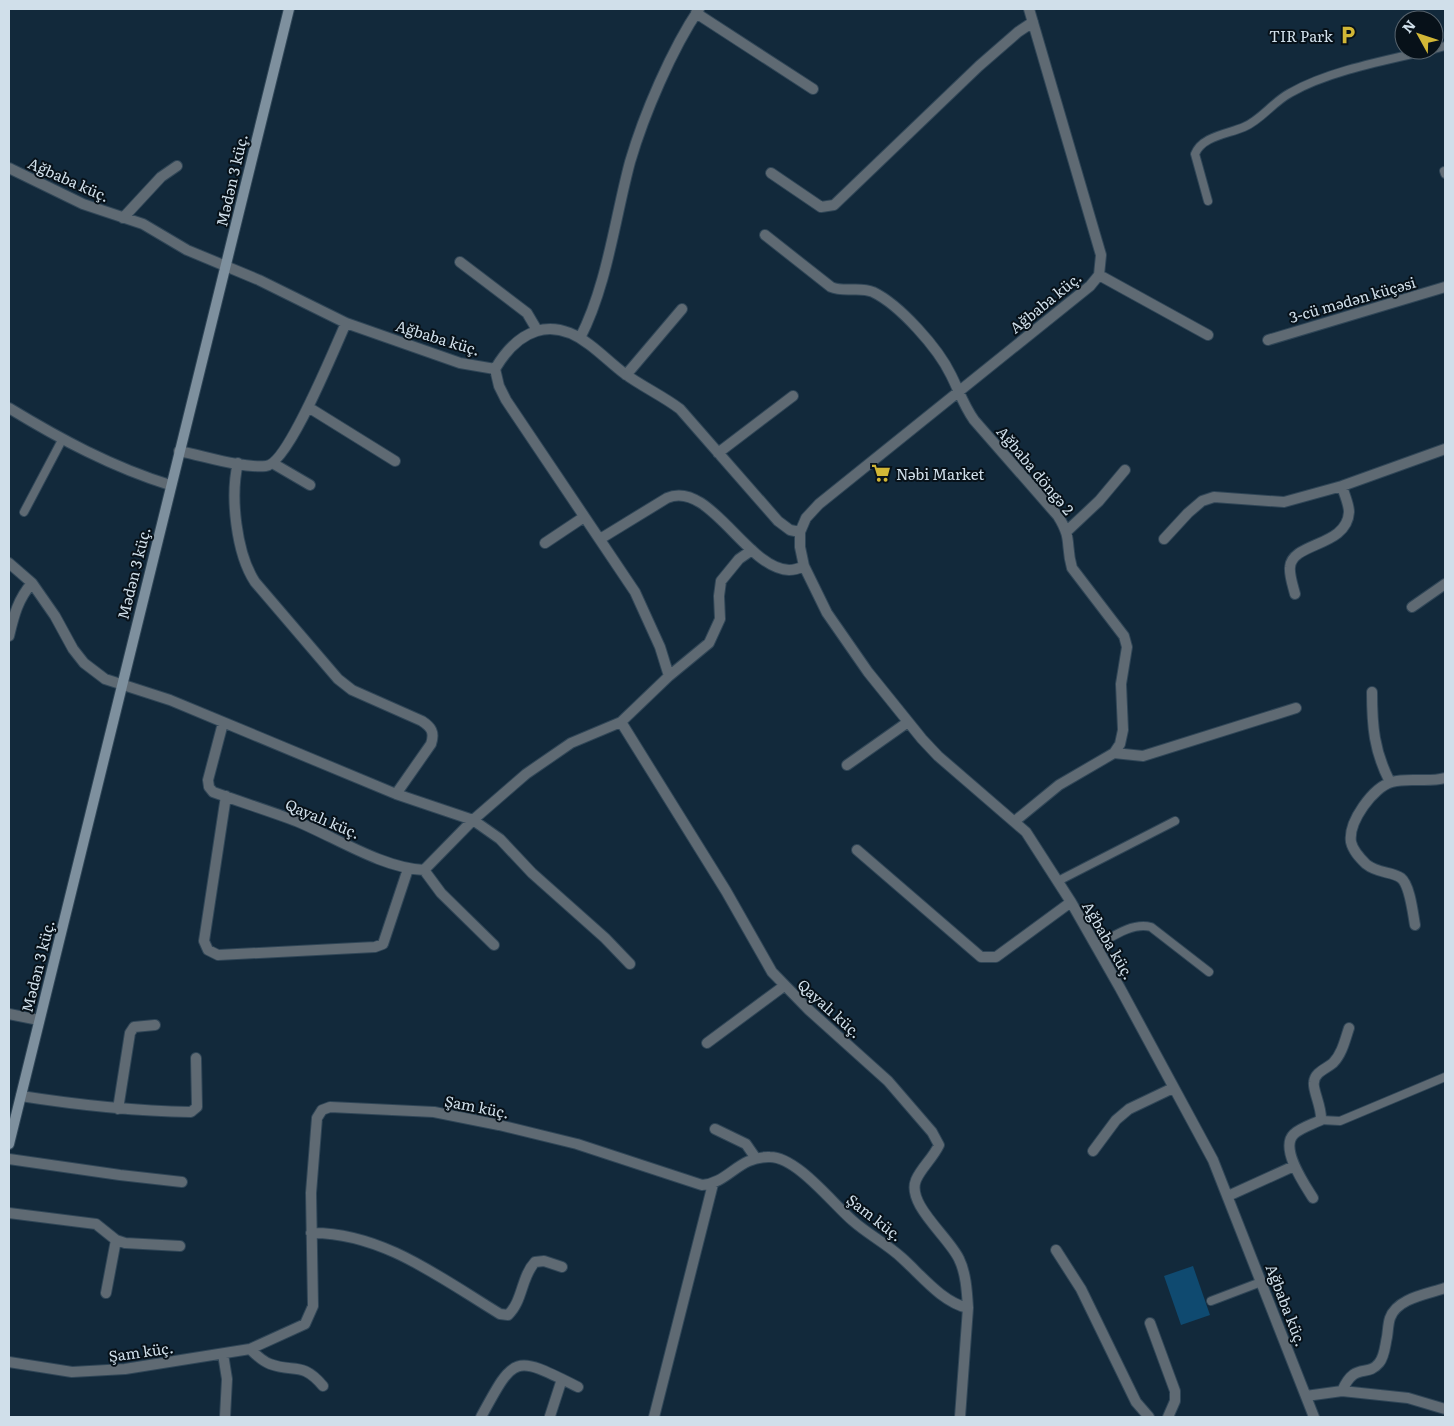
<svg xmlns="http://www.w3.org/2000/svg" width="1454" height="1426" font-family="Literata,serif">
<style>
.building{fill:#0f4a70}
.lines{fill:none;stroke-linecap:round;stroke-linejoin:round}
.service-casing{stroke:#304657;stroke-width:10}
.minor-casing{stroke:#304657;stroke-width:12}
.secondary-casing{stroke:#304657;stroke-width:12}
.service{stroke:#5f6a73;stroke-width:8}
.minor{stroke:#5f6a73;stroke-width:10}
.secondary{stroke:#7e909e;stroke-width:10}
.labels{text-anchor:middle;dominant-baseline:central;stroke-width:4;stroke-linejoin:round;paint-order:stroke}
.poi-label{font-size:15px;fill:#d0dfea;stroke:#071119;text-anchor:end}
.street-label{font-size:15px;fill:#d0dfea;stroke:#071119}
</style>
<rect width="100%" height="100%" fill="#12293b"/>
<path class="building" d="M1193 1266 1210 1315 1181 1325 1164 1276Z"/>
<g class="lines">
<g class="service-casing">
<path id="service" d="M1434 49 1445 46
M1444 171 1445 174
M1208 201 1195 154C1202 136 1228 134 1244 127 1261 120 1273 102 1290 93 1328 71 1387 60 1430 50
M24 512 62 440
M1058 881 1175 821
M1096 946C1112 937 1132 922 1151 927L1209 972
M1321 1120 1340 1121 1445 1077
M1211 1301 1261 1282"/>
</g>
<g class="minor-casing">
<path id="minor" d="M1029 9 1101 255 1099 275 1090 286 819 504 806 518 800 532V547L804 566 827 613 868 672 922 739 938 756 1026 832 1071 902 1120 988 1213 1160 1314 1417
M696 13 813 89
M9 168 83 204 143 224 187 250 259 280 346 323 460 363 495 369C518 330 551 315 590 345 602 354 613 365 625 374 643 387 663 396 680 409L778 521 790 530 800 532
M771 173 821 207 834 205 979 66 1018 32 1033 22
M123 218 161 177 177 166
M765 235 831 287C845 293 859 286 873 292 900 305 938 348 951 375 959 391 964 406 974 420L1058 516C1073 540 1065 544 1072 568L1124 636 1127 647 1121 684 1123 730 1120 744 1114 753 1059 785 1015 821
M460 262 527 313 537 330
M1099 275 1208 335
M580 338C607 286 615 218 630 162 644 114 672 49 699 9
M1268 340 1445 287
M495 369 499 386 506 400 635 592 660 647 669 676
M626 375 682 309
M308 407 395 461
M9 408C60 439 112 467 170 485
M179 451C205 456 240 468 266 466 288 464 335 347 346 323
M718 453 793 396
M238 463C230 496 236 553 255 582L338 679 352 690 422 721C431 727 435 732 431 744L396 794
M274 464 310 485
M1067 531 1099 501 1125 470
M600 539 667 498C709 479 747 569 789 570 794 570 800 568 804 566
M1164 539 1188 513 1202 501 1214 497 1284 502 1342 486 1445 449
M545 543 584 517
M9 563 32 583 55 616 73 649 84 663 105 679 170 700 396 794 473 820 500 839 532 873 605 938 630 964
M1295 594C1293 586 1289 575 1290 567 1292 542 1347 547 1349 512 1349 504 1344 494 1342 486
M1412 607 1445 584
M9 636C14 615 18 599 32 583
M1372 692C1372 726 1374 751 1390 782
M621 722 726 891 772 972 809 1010 888 1081 932 1132 939 1145C933 1158 921 1168 916 1180 906 1204 949 1237 959 1259 966 1273 967 1292 968 1308
M223 723 208 780 209 787 213 792C241 802 269 811 296 821 335 837 382 868 424 870L473 820 526 774 571 743 621 722 669 676 709 643 720 619 719 596 721 581 739 559 752 550
M1114 753 1143 756 1296 708
M847 765 908 722
M226 796 204 941 208 950 218 955 375 947 383 944 408 869
M857 850 981 957H996L1071 902
M424 870 441 893 494 945
M1415 925C1413 914 1410 885 1401 878 1392 871 1378 874 1366 864 1360 858 1353 851 1351 842 1348 822 1373 787 1392 782 1409 777 1427 783 1445 778
M9 1014 39 1020
M707 1043 784 986
M21 1096C78 1105 133 1111 191 1112L197 1107 196 1058
M118 1109 130 1033 134 1027 155 1025
M715 1129 746 1144 755 1157
M1093 1151 1116 1120 1129 1109 1173 1088
M9 1159 120 1175 182 1182
M1228 1196 1294 1166
M1313 1198C1305 1185 1279 1148 1294 1134 1300 1128 1313 1124 1321 1120 1322 1107 1312 1089 1314 1082 1315 1072 1326 1069 1333 1063 1342 1054 1345 1040 1349 1028
M9 1213 96 1224 116 1240 125 1243 180 1246
M311 1233C382 1232 442 1279 500 1314L508 1315C523 1301 521 1277 535 1262L544 1261 562 1267
M1056 1250 1081 1289 1136 1402 1149 1417
M106 1293 116 1240
M1150 1323 1175 1391V1401L1168 1417
M250 1349C256 1355 262 1361 270 1364 294 1373 302 1361 323 1386
M223 1354 227 1379 225 1417
M9 1362 72 1372 125 1369 250 1349 305 1324 313 1306 311 1193 317 1118 322 1110 330 1107 434 1112 499 1125 577 1144 702 1185C729 1183 738 1156 770 1157 797 1157 833 1204 853 1221 869 1235 887 1244 902 1258 922 1276 942 1302 968 1308L960 1417
M1342 1391C1355 1361 1367 1378 1379 1363 1385 1356 1385 1345 1387 1337 1388 1331 1388 1324 1390 1318 1397 1298 1428 1294 1445 1288
M1306 1396 1342 1391 1408 1398 1445 1409
M550 1416 562 1379
M481 1417C515 1354 514 1355 578 1387
M654 1417 713 1184"/>
</g>
<g class="secondary-casing">
<path id="secondary" d="M9 1144 289 9"/>
</g>
<use href="#service" class="service"/>
<use href="#minor" class="minor"/>
<use href="#secondary" class="secondary"/>
</g>
<defs>
<g id="parking-bare" transform="scale(1.5)"><path d="M-3.5-5.5H1a3.5 3.5 0 0 1 0 7H-1V5.5H-3.5ZM-1-3.4V-.6H.8a1.4 1.4 0 0 0 0-2.8Z" fill="#d2b736" stroke="#071119" stroke-width="2.5" paint-order="stroke"/></g>
<g id="supermarket-bare" transform="scale(1.5)"><path d="M-6-5.5h2.5l.6 2H6L4.5 2H-2.5L-4.4-4H-6ZM-1.5 3.2a1.3 1.3 0 1 0 .1 0ZM3 3.2a1.3 1.3 0 1 0 .1 0Z" fill="#d2b736" stroke="#071119" stroke-width="2.5" paint-order="stroke"/></g>
</defs>
<g fill-rule="evenodd">
<use href="#parking-bare" x="1348" y="35"/>
<use href="#supermarket-bare" x="881" y="473"/>
</g>
<g class="labels">
<g class="poi-label">
<text x="1333" y="35">TIR Park</text>
<text x="896" y="473" text-anchor="start">Nəbi Market</text>
</g>
<g class="street-label">
<text transform="translate(69 179) rotate(24)">Ağbaba küç.</text>
<text transform="translate(231 180) rotate(-77)">Mədən 3 küç.</text>
<text transform="translate(1352 299) rotate(-16)">3-cü mədən küçəsi</text>
<text transform="translate(1045 302) rotate(-39)">Ağbaba küç.</text>
<text transform="translate(438 337) rotate(17)">Ağbaba küç.</text>
<text transform="translate(1036 470) rotate(50)">Ağbaba döngə 2</text>
<text transform="translate(133 573) rotate(-76)">Mədən 3 küç.</text>
<text transform="translate(323 818) rotate(23)">Qayalı küç.</text>
<text transform="translate(1109 940) rotate(60)">Ağbaba küç.</text>
<text transform="translate(37 966) rotate(-76)">Mədən 3 küç.</text>
<text transform="translate(830 1008) rotate(42)">Qayalı küç.</text>
<text transform="translate(477 1106) rotate(11)">Şam küç.</text>
<text transform="translate(875 1217) rotate(38)">Şam küç.</text>
<text transform="translate(1287 1305) rotate(69)">Ağbaba küç.</text>
<text transform="translate(141 1351) rotate(-8)">Şam küç.</text>
</g>
</g>
<rect width="1454" height="1426" fill="none" stroke="#d0dfea" stroke-width="20"/>
<g transform="translate(1419 35) rotate(310)"><circle r="24" fill="#071119" stroke="#57636d"/>
<path d="M0-4L9 19L0 12L-9 19Z" fill="#d2b736"/>
<text y="-8" font-size="14" font-weight="bold" text-anchor="middle" fill="#d0dfea">N</text>
</g>
</svg>
